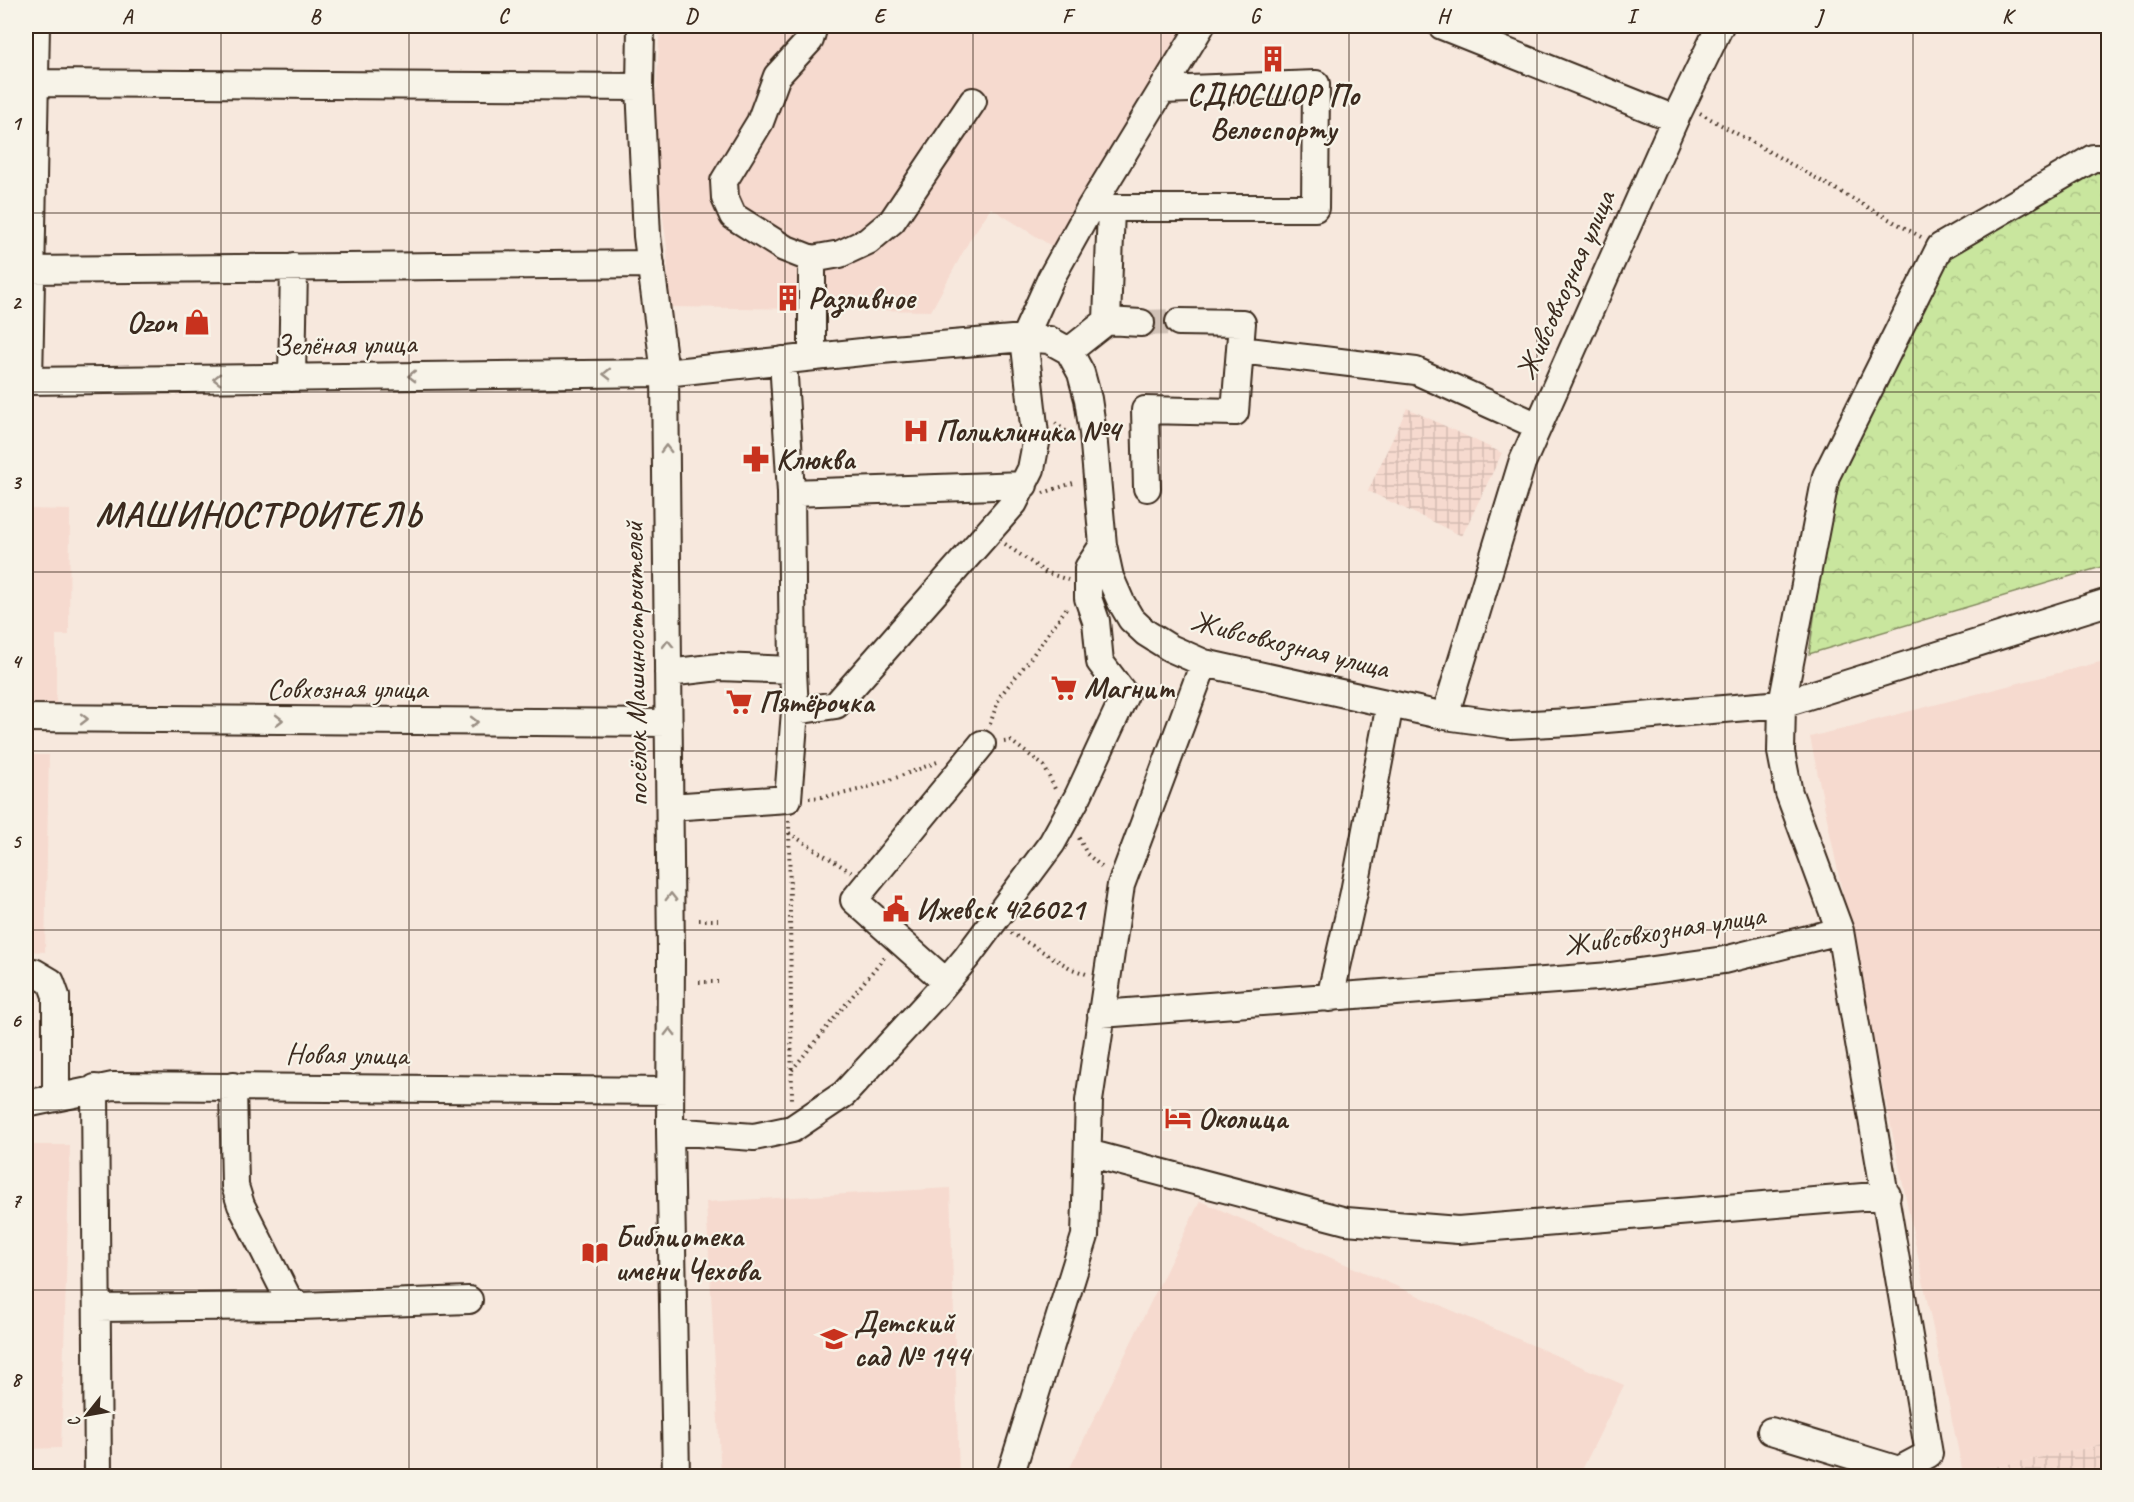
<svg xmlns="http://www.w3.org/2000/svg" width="2134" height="1502" font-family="Caveat,sans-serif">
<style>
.built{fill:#f6dacf}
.industrial{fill:url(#industrial-grid)}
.forest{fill:url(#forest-crowns);stroke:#82885e;stroke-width:1.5}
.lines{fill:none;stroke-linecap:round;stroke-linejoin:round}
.minor-tunnel{stroke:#d1c2b7;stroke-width:26;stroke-dasharray:26 13;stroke-linecap:butt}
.minor-casing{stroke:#3b2a1e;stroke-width:30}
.path{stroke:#3b2a1e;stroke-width:4;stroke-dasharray:1.5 4.5;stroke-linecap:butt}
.minor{stroke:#f7f3e8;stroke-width:26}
.oneway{stroke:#998e83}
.grid{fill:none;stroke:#3b2a1e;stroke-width:1.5;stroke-opacity:0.55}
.labels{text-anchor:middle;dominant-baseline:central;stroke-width:4.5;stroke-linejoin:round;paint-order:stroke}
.poi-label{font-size:30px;font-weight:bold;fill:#3b2a1e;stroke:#f7f3e8;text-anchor:start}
.street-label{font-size:30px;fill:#3b2a1e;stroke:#f7f3e8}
.district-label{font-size:36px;font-weight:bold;letter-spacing:1.5px;fill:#3b2a1e;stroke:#f7f3e8}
.neatline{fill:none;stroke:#3b2a1e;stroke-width:2}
.grid-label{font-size:20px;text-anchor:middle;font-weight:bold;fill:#3b2a1e}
</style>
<defs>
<pattern id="industrial-grid" width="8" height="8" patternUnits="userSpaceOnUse" patternTransform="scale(1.5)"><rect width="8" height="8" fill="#f6dacf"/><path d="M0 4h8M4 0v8" fill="none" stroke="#d4bbb1"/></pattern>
<pattern id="forest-crowns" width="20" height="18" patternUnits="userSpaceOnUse" patternTransform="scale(1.5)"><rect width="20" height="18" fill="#c9e69e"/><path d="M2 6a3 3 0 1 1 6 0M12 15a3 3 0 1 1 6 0" fill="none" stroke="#aec588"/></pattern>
</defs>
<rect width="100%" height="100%" fill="#f7e8dd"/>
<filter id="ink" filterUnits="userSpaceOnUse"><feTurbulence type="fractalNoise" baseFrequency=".0167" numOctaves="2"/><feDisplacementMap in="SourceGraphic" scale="12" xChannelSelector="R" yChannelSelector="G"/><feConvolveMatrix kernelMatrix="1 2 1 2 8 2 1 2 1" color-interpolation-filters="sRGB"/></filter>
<g filter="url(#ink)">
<path class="built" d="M660 26H1186L1053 247 991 208 969 241 931 311 669 307 667 248 653 140Z
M26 509 70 510 69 635H56V709H26Z
M2108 660V1444L1963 1473 1810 737Z
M26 755H49L45 952 26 951Z
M26 1145H70L61 1448 26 1449Z
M950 1188 959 1476H721L706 1202Z
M1200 1201 1624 1385 1579 1476H1066Z"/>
<path class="industrial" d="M1407 408 1502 453 1462 536 1368 491Z
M2108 1444V1476H1963V1473Z"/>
<path class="forest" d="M2091 171 2108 175V565L1809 654 1833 482 1953 248Z"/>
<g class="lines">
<path class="minor-tunnel" d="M1141 323 1179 322"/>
<g class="minor-casing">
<path id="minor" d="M641 26 640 87 647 236 665 373 671 955 670 1131 676 1476
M1442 26 1675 119
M36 83 640 87
M1095 208H1111L1107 321
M1111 208H1315L1316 84 1163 90
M812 259 840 254 868 241 892 221 973 101
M26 270 651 264
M1240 350 1416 371 1538 426
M1069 351 1107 321 1141 323
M812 356V259L784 248 733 216 725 198 724 181 760 122 777 76 810 40 814 26
M783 360 791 493 1024 485
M292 378 294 267
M26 381 665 373 881 350 1024 338 1049 340 1069 351 1081 373 1088 399 1093 433 1103 545 1110 577 1121 602 1131 619 1146 633 1170 648 1204 663 1445 716 1510 725 1571 722 1782 704 2108 602
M29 381 36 26
M1147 488 1145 410 1235 412 1242 323 1179 322
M791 493 793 670
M668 673 719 667 793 670 795 711 788 799 670 807
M795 711 836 705 1014 503 1031 469 1036 443 1024 338 1051 278 1090 208 1201 26
M1445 716 1522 463 1675 119 1720 26
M26 718 669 723
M26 972H34L51 982 56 996V1098
M946 982 854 900 982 744
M1330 998 1354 892 1390 704
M1101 1014 1610 976 1724 960 1840 931
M233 1086 235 1186 241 1205 288 1298 300 1306 469 1300
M95 1088 98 1476
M26 1104 113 1086 670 1091
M670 1131 754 1137 792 1129 844 1094 937 993 967 957 1052 843 1078 796 1125 695 1100 662 1096 621 1088 598V568L1103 545
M1088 1153 1346 1221 1458 1230 1887 1195
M97 1308 300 1306
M1771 1431 1899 1470 1929 1454 1840 931 1789 793 1781 752 1782 704 1826 476 1940 247 2093 158H2108
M1010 1476 1085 1236 1089 1101 1121 885 1204 663"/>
</g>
<path class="path" d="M1700 113 1921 237
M1055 423 1071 435
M1043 493 1076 482
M1005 544 1045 572 1068 580
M990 724 1000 696 1027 663 1068 606
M1004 742 1011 741 1044 766 1056 791
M809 798C855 796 897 777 940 761
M789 821 792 1102
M789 833 851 872
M1079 838 1087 854 1104 869
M699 920H718
M1011 933 1072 969 1086 974
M699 982H718
M792 1070 886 955"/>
<use href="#minor" class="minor"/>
</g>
<defs><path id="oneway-chevron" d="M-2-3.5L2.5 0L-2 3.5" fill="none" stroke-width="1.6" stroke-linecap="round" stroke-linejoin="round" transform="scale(1.5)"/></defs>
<g class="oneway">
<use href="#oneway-chevron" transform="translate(607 374) rotate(179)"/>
<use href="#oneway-chevron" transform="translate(412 376) rotate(179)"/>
<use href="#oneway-chevron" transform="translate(217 379) rotate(179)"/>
<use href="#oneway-chevron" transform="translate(666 449) rotate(-91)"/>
<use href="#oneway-chevron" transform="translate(668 644) rotate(-91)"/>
<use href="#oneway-chevron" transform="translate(84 719)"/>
<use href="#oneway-chevron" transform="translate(279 720)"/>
<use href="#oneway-chevron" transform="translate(474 722)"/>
<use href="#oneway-chevron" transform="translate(671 897) rotate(-90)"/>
<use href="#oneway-chevron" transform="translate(670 1032) rotate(-90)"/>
</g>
</g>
<path class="grid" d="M221 26V1476M409 26V1476M597 26V1476M785 26V1476M973 26V1476M1161 26V1476M1349 26V1476M1537 26V1476M1725 26V1476M1913 26V1476M26 213H2108M26 392H2108M26 572H2108M26 751H2108M26 930H2108M26 1110H2108M26 1290H2108"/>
<defs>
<g id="building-bare" transform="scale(2.07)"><path d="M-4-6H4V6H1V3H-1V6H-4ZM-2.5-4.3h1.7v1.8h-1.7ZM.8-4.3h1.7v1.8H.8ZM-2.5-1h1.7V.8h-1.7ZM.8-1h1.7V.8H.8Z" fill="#c8321e" stroke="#f7f3e8" stroke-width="2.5" paint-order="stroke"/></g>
<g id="shop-bare" transform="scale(2.07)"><path d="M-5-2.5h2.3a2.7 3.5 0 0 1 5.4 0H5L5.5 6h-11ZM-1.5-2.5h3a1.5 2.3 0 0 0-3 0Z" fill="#c8321e" stroke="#f7f3e8" stroke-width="2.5" paint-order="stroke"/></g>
<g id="hospital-bare" transform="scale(2.07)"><path d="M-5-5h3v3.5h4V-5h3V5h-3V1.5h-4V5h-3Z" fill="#c8321e" stroke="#f7f3e8" stroke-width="2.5" paint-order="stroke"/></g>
<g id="pharmacy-bare" transform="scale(2.07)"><path d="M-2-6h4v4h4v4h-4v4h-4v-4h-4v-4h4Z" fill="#c8321e" stroke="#f7f3e8" stroke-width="2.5" paint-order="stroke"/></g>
<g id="supermarket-bare" transform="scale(2.07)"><path d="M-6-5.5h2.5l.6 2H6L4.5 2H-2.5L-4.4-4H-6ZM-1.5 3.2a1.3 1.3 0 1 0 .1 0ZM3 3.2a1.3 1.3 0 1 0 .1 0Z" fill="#c8321e" stroke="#f7f3e8" stroke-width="2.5" paint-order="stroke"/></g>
<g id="civic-bare" transform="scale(2.07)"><path d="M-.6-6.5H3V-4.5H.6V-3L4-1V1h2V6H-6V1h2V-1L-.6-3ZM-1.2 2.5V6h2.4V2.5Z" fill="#c8321e" stroke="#f7f3e8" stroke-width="2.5" paint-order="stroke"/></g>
<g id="hotel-bare" transform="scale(2.07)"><path d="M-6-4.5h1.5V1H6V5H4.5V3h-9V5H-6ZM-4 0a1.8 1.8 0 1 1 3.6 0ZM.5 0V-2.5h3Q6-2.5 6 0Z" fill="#c8321e" stroke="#f7f3e8" stroke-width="2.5" paint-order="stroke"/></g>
<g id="library-bare" transform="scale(2.07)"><path d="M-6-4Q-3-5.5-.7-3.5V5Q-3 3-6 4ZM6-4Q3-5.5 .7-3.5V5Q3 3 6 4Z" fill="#c8321e" stroke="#f7f3e8" stroke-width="2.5" paint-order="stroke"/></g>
<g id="school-bare" transform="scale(2.07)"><path d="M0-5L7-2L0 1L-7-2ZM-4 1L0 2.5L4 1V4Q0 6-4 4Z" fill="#c8321e" stroke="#f7f3e8" stroke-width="2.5" paint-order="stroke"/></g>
</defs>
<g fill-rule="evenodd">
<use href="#building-bare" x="1273" y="59"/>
<use href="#building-bare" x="788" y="298"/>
<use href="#shop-bare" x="197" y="322"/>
<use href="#hospital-bare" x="916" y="431"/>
<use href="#pharmacy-bare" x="756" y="459"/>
<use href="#supermarket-bare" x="1064" y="688"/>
<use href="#supermarket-bare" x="739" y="702"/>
<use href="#civic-bare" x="896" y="909"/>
<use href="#hotel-bare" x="1178" y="1118"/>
<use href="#library-bare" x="595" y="1253"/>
<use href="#school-bare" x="834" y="1339"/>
</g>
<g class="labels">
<g class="poi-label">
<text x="1273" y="95" text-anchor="middle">СДЮСШОР По<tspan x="1273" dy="34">Велоспорту</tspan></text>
<text x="808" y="298">Разливное</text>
<text x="177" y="322" text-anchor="end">Ozon</text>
<text x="936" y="431">Поликлиника №4</text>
<text x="776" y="459">Клюква</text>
<text x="1084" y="688">Магнит</text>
<text x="759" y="702">Пятёрочка</text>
<text x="916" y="909">Ижевск 426021</text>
<text x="1198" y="1118">Околица</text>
<text x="615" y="1236">Библиотека<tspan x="615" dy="34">имени Чехова</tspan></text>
<text x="854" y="1322">Детский<tspan x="854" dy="34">сад № 144</tspan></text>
</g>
<g class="street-label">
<text transform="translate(1565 285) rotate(-66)">Живсовхозная улица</text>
<text transform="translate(345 344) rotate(-1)">Зелёная улица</text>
<text transform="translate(1290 644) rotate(14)">Живсовхозная улица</text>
<text transform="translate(635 664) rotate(-91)">посёлок Машиностроителей</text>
<text x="347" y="688">Совхозная улица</text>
<text transform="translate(1664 930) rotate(-9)">Живсовхозная улица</text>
<text transform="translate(347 1054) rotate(1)">Новая улица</text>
</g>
<g class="district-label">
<text x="259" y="514">МАШИНОСТРОИТЕЛЬ</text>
</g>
</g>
<rect width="2134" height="1502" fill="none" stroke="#f7f3e8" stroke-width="66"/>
<g transform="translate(87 1415) rotate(239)" stroke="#f7f3e8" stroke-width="4.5" paint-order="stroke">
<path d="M0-4.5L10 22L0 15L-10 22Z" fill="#3b2a1e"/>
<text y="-9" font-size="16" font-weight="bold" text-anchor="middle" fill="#3b2a1e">С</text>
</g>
<rect x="33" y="33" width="2068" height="1436" class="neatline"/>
<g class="grid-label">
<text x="127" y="23">A</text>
<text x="315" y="23">B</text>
<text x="503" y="23">C</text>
<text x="691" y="23">D</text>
<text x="879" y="23">E</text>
<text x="1067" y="23">F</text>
<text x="1255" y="23">G</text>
<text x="1443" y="23">H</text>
<text x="1631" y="23">I</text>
<text x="1819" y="23">J</text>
<text x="2007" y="23">K</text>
<text x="16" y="130">1</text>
<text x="16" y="309">2</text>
<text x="16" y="489">3</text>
<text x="16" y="668">4</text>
<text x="16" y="848">5</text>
<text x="16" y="1027">6</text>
<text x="16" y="1207">7</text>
<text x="16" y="1386">8</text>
</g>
</svg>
